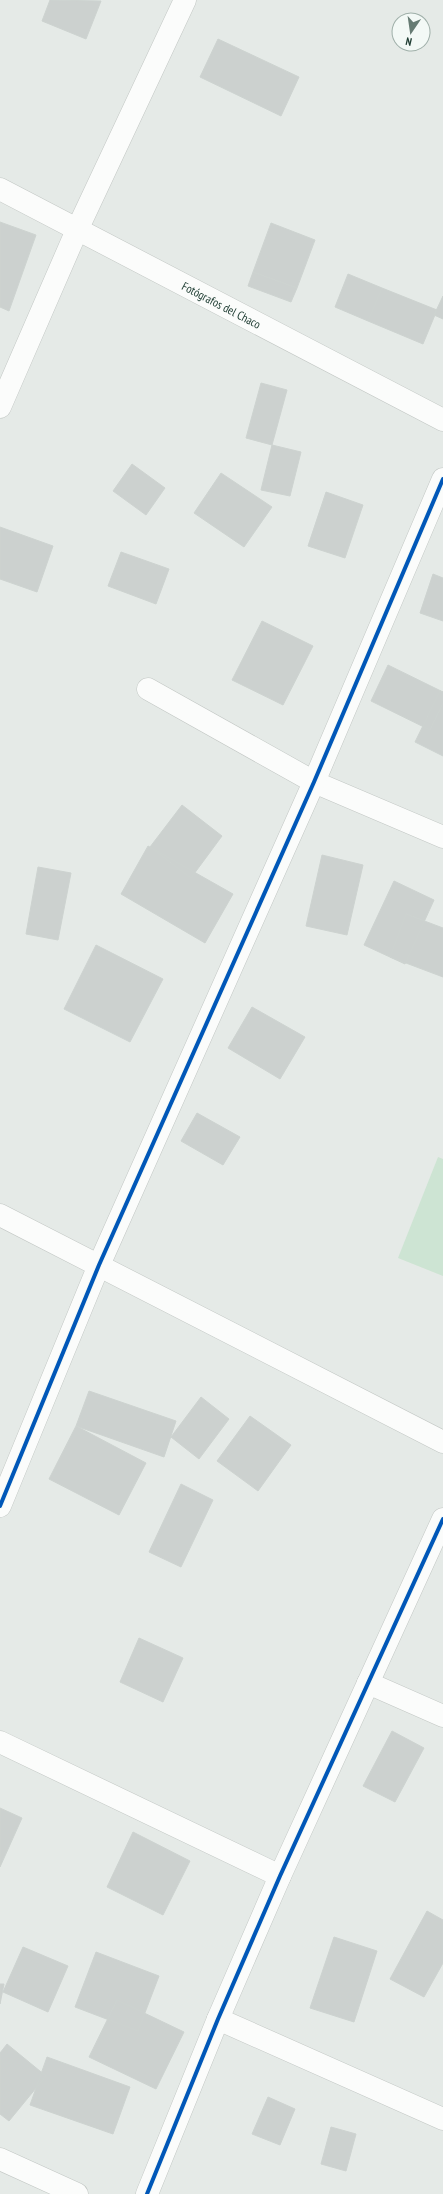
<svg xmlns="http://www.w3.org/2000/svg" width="443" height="2194" font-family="'PT Sans Narrow',sans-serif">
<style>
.green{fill:#cde4d3}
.building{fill:#ccd1cf;stroke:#cdd3d0}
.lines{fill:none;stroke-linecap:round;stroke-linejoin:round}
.minor-casing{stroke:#c2c7c4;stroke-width:23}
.minor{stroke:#fbfcfb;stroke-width:22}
.cycleway-casing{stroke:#f3f9f6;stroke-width:6}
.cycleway{stroke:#0057b8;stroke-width:4}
.labels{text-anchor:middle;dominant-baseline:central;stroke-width:4;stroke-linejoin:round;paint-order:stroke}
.street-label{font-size:12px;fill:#213f35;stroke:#f3f9f6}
</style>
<rect width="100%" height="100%" fill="#e5eae7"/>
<path class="green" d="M438 1157 443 1159V1276L398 1258Z"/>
<path class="building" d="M50 0 101 1 86 39 42 21Z
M218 39 299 77 281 116 200 77Z
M0 222 36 235 9 311 0 307Z
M271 223 315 240 297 288 253 272Z
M253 272 297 288 291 302 248 286Z
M348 274 382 288 368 321 335 307Z
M382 288 437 310 423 344 368 321Z
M443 296V319L434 315Z
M261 383 287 390 272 445 246 438Z
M272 445 301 452 290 496 261 490Z
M132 464 165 488 146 515 113 491Z
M221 473 272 507 244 547 194 513Z
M326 492 363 505 345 558 308 546Z
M0 527 53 546 37 592 0 579Z
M121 552 169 569 156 604 108 586Z
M433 574 443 578V621L420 613Z
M262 621 313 646 283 705 232 680Z
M388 665 443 692V703L430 730 371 701Z
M440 691 443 692V756L415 742Z
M182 805 222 836 191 878 150 847Z
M148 846 233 894 205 943 121 894Z
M322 855 363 865 347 935 306 926Z
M38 867 71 873 58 940 26 934Z
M394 881 434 900 405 964 364 945Z
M406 914 443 928V977L390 957Z
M96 945 163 979 130 1042 64 1009Z
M252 1007 305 1037 280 1079 228 1048Z
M197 1113 240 1137 223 1165 181 1141Z
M89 1391 176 1421 164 1457 76 1426Z
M201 1397 229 1419 199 1459 171 1437Z
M250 1416 291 1445 258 1491 217 1461Z
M76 1426 146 1463 119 1515 49 1479Z
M181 1484 213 1500 181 1567 149 1552Z
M139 1638 183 1658 163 1702 120 1682Z
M392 1731 424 1748 395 1802 363 1786Z
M0 1808 22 1818 0 1867Z
M133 1832 190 1861 163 1915 107 1887Z
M427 1911 443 1920V1963L424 1997 390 1979Z
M334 1937 377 1951 354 2022 310 2008Z
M23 1947 68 1966 48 2012 3 1992Z
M96 1952 159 1976 138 2031 75 2007Z
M0 1984H4L0 2004Z
M117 2000 184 2032 156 2089 89 2057Z
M7 2044 46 2076 9 2121 0 2114V2053Z
M47 2057 130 2087 113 2134 30 2105Z
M268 2097 295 2109 280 2145 252 2134Z
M331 2127 356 2134 346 2171 321 2164Z"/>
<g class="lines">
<g class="minor-casing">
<g id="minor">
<path id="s1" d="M0 189 443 420"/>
<path d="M0 407 77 230 185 0"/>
<path d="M148 689 314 782 443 837"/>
<path d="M0 1215 443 1442"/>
<path d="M0 1506 99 1265 314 782 443 479"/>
<path d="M368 1683 443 1716"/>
<path d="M0 1742 280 1876"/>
<path d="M218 2019 443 2119"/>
<path d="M0 2159 77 2194"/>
<path d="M147 2194 218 2019 280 1876 443 1519"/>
</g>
</g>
<use href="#minor" class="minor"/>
<g class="cycleway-casing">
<path id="cycleway" d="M0 1506 99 1265 314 782 443 479
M147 2194 218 2019 280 1876 443 1519"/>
</g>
<use href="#cycleway" class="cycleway"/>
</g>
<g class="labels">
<g class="street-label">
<text stroke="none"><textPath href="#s1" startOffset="250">Fotógrafos del Chaco</textPath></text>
</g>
</g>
<g transform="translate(411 32) rotate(193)"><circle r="19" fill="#f3f9f6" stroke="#9fafa9"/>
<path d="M0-3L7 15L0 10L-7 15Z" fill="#667b73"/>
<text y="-6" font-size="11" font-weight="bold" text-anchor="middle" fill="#213f35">N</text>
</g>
</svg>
